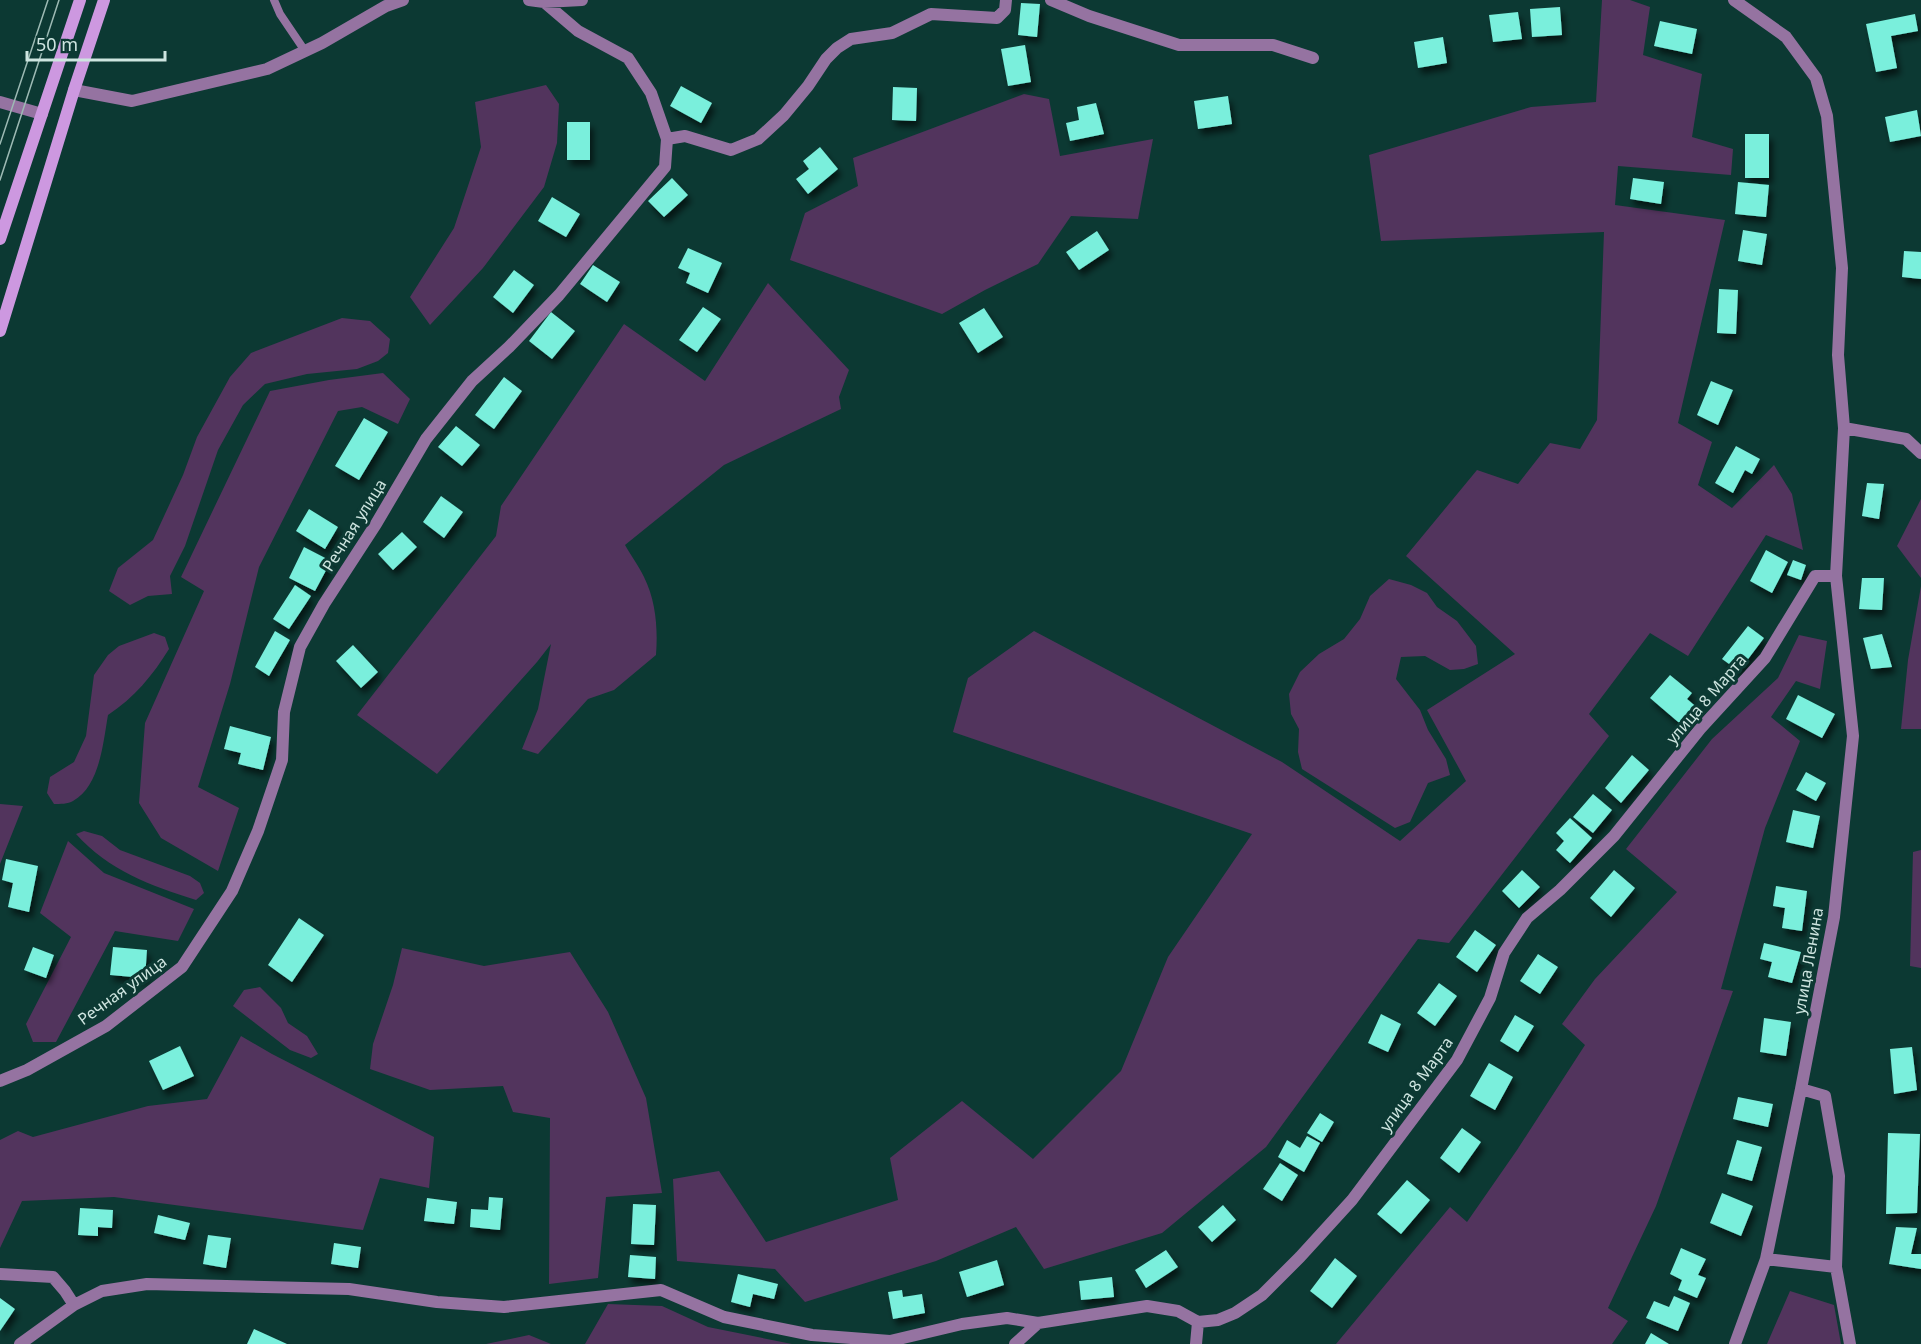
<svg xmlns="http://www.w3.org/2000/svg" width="1921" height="1344" font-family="'Noto Sans',sans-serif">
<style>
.green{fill:#52345d}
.building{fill:#7aefdc;filter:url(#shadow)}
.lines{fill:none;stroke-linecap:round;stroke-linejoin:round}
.service{stroke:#9573a1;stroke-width:8}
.minor{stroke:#9573a1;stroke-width:12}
.secondary{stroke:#cd98e0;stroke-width:12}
.tram{stroke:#9dbab4;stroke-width:1.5}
.labels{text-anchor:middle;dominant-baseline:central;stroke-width:6;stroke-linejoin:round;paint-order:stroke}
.street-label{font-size:16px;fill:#cee5e0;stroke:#0c3933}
</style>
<defs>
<filter id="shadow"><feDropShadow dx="3.5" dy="6" stdDeviation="3" flood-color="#0009"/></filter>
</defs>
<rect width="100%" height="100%" fill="#0c3933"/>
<path class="green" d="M1602 0H1630L1650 7 1643 55 1702 74 1692 137 1733 149 1731 175 1618 166 1615 205 1725 220 1678 423 1712 442 1698 485 1732 508 1774 465 1792 494 1803 550 1766 535 1688 656 1650 633 1589 714 1609 736 1449 943 1418 939 1266 1147 1162 1233 1044 1269 1016 1227 936 1261 805 1302 775 1269 677 1261 673 1179 719 1171 766 1242 898 1200 890 1158 962 1101 1033 1159 1121 1071 1168 957 1252 834 953 732 968 678 1034 631 1282 762 1400 841 1466 781 1427 710 1515 654 1406 556 1477 470 1518 484 1550 443 1580 449 1597 420 1604 232 1381 241 1369 155 1531 107 1596 102Z
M546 85 559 104 557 143 544 187 483 268 430 325 410 297 454 228 481 147 475 102Z
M1024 94 1049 99 1060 156 1153 139 1138 219 1071 216 1038 264 985 290 942 314 790 260 805 213 858 186 853 158Z
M768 283 849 370 839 397 841 409 724 465 625 545C631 556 639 566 644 577 656 601 658 629 656 655L614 690 588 699 538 754 522 749 538 709 551 644 537 662 437 774 357 715 496 536 501 506 624 324 705 381Z
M342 318 370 321 390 339 388 353 378 361 357 369 307 374 265 384 243 405 218 450 185 546 170 576 172 594 148 596 130 605 109 591 118 568 153 540 183 475 197 437 230 377 251 353Z
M383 373 410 399 398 424 362 407 338 411 259 567 230 684 198 787 239 808 218 871 161 838 139 803 145 723 204 591 181 577 270 391 329 380Z
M1921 499V578L1897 546Z
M1389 579 1411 585 1427 593 1437 607 1457 621 1476 646 1478 664 1464 669 1450 670 1425 656 1401 657 1396 679 1420 710 1428 730 1446 759 1450 775 1428 783 1410 822 1395 828 1302 769 1298 752 1299 729 1291 714 1289 694 1300 672 1319 654 1344 639 1360 619 1370 596Z
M1921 586V729H1901L1908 660Z
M154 633 165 637 169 649C153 675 134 698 108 715 103 743 100 786 73 801 68 804 60 804 54 804L47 793 50 777 74 762 86 736 94 675 108 655 119 646Z
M1799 635 1827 641 1820 689 1796 681 1771 717 1800 741 1765 828 1721 989 1733 991 1656 1206 1608 1308 1628 1321 1612 1344H1336L1450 1207 1467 1222 1517 1150 1585 1045 1562 1024 1595 979 1677 892 1626 849 1712 739 1778 678Z
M0 804 23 806 0 864Z
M84 831 102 836 120 850 190 876 200 883 204 893 196 900C151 886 108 870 76 834Z
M68 841 104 873 194 909 178 941 115 931 56 1042H33L26 1024 71 937 40 913Z
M1921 850V968L1910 966 1913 852Z
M402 948 484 966 570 952 608 1012 646 1098 662 1193 606 1197 598 1278 549 1284 550 1118 513 1112 503 1086 430 1090 370 1069 373 1044 393 985Z
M260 987 281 1008 288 1023 307 1036 318 1054 311 1058 290 1050 233 1006 244 990Z
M241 1036 272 1054 434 1137 429 1188 380 1178 363 1230 114 1197 22 1201 0 1248V1140L18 1131 33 1137 148 1106 207 1099Z
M1790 1291 1834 1305 1841 1344H1767Z
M608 1304 662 1306 708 1327 792 1344H585Z
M529 1335 551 1344H486Z"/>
<path class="building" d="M1021 3 1040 4 1037 37 1018 35Z
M1560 7 1562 35 1532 37 1530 9Z
M1518 12 1522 39 1493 42 1489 15Z
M1915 14 1918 31 1891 36 1897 68 1876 72 1866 24Z
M1660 21 1697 29 1692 54 1654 46Z
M1443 37 1447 63 1418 68 1414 42Z
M1025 45 1031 82 1008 86 1001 49Z
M681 86 712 103 701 123 670 106Z
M893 87 917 88 916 121 892 120Z
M1228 96 1232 124 1198 129 1194 101Z
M1096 103 1104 134 1070 141 1066 123 1079 120 1077 107Z
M1917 110 1921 136 1890 142 1885 117Z
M567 122H590V160H567Z
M1745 134H1769V178H1745Z
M820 147 838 169 808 194 796 179 809 169 803 161Z
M672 178 688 195 664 217 648 201Z
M1633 178 1664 182 1661 204 1630 199Z
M1738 182 1769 185 1766 217 1735 214Z
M552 197 580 214 566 237 538 221Z
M1743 230 1767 234 1762 265 1738 261Z
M1097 231 1109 250 1079 270 1066 252Z
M688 248 722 263 708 293 686 283 690 273 678 268Z
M1904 251 1921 252V279L1902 277Z
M593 265 620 282 607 302 580 284Z
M514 270 534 285 513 313 493 297Z
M1719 289 1738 290 1736 334 1717 333Z
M703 307 721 319 697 352 679 340Z
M984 308 1003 337 978 353 959 323Z
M551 312 575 331 552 359 529 341Z
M504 377 522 391 494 429 475 415Z
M1711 381 1733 390 1718 425 1697 415Z
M364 418 388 432 359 480 335 466Z
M456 426 480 445 462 466 438 447Z
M1736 446 1760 459 1752 474 1745 470 1733 493 1715 483Z
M1867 483 1884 484 1879 519 1862 516Z
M441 496 463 512 444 538 423 522Z
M309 509 338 527 325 549 296 531Z
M402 532 417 547 393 570 378 554Z
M304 547 331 561 315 591 289 578Z
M1766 550 1788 562 1772 593 1750 581Z
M1793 560 1806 565 1801 580 1787 575Z
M1862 578H1884L1882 610 1859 609Z
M295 585 311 596 289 629 273 619Z
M1748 626 1764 638 1739 671 1722 659Z
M275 631 290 640 269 676 255 667Z
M1882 634 1892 667 1871 669 1863 638Z
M353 645 378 672 361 688 336 661Z
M1670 675 1692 693 1687 699 1699 709 1684 727 1650 698Z
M1798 695 1835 714 1822 738 1786 719Z
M230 726 271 737 263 770 238 764 241 753 224 749Z
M1632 755 1649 770 1621 803 1605 788Z
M1806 772 1826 783 1816 801 1796 790Z
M1593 794 1612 810 1593 833 1573 817Z
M1793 810 1820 816 1813 848 1786 842Z
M1570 818 1592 838 1570 863 1556 850 1564 841 1556 833Z
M6 859 38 866 29 912 8 907 13 883 2 880Z
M1522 870 1540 887 1519 908 1502 891Z
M1614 870 1635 888 1611 917 1590 898Z
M1776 886 1807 891 1802 931 1782 928 1785 908 1773 906Z
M299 918 324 935 292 982 268 965Z
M1475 930 1496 945 1477 972 1456 957Z
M1764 943 1801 952 1792 983 1768 977 1772 962 1760 959Z
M33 947 54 955 46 978 24 970Z
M113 947 147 950 145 978 110 975Z
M1538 954 1558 967 1540 994 1520 981Z
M1439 983 1457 996 1435 1026 1417 1013Z
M1381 1014 1401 1024 1388 1052 1368 1043Z
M1515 1015 1534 1026 1518 1052 1500 1041Z
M1764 1018 1791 1022 1786 1056 1760 1052Z
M180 1046 194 1076 163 1090 149 1061Z
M1912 1047 1917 1090 1894 1094 1890 1049Z
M1489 1063 1513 1077 1495 1110 1470 1096Z
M1738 1097 1773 1104 1768 1127 1733 1119Z
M1320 1113 1334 1122 1322 1142 1307 1133Z
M1462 1128 1481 1142 1459 1173 1440 1158Z
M1888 1133 1920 1134 1917 1213 1886 1214Z
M1307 1136 1320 1143 1304 1172 1278 1157 1287 1140 1300 1148Z
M1737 1140 1762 1147 1752 1181 1727 1174Z
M1280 1163 1298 1175 1282 1201 1263 1189Z
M1407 1180 1430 1200 1401 1234 1377 1214Z
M1722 1193 1753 1206 1741 1236 1710 1223Z
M489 1197 503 1198 500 1230 470 1227 471 1209 488 1210Z
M427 1198 457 1202 454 1224 424 1221Z
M633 1204 656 1205 654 1245 631 1244Z
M1223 1205 1236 1220 1212 1242 1198 1227Z
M80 1208 113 1210 112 1228 98 1227V1236L78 1235Z
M158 1215 190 1223 185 1240 154 1233Z
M1896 1227 1917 1228 1911 1254H1921V1269L1889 1264Z
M208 1235 231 1238 226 1268 203 1264Z
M334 1243 361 1247 358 1268 331 1264Z
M1681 1248 1706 1259 1698 1275 1706 1278 1697 1298 1678 1290 1682 1280 1670 1274Z
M1166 1250 1178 1267 1146 1288 1135 1270Z
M630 1255 656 1257 655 1279 628 1277Z
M1335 1258 1357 1276 1332 1308 1310 1291Z
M997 1260 1004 1285 967 1297 959 1272Z
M738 1274 778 1284 774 1299 753 1294 750 1307 731 1302Z
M1112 1277 1114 1297 1081 1300 1079 1281Z
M902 1290 903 1297 922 1294 925 1313 893 1319 888 1292Z
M1674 1296 1690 1303 1678 1331 1646 1318 1654 1301 1669 1307Z
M0 1298 15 1309 0 1331Z
M254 1329 287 1344H247Z
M1651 1333 1669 1344H1645Z"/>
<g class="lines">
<path class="service" d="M274 0 280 14 305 51"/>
<path class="minor" d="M529 0 544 2 582 0
M1051 0 1089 16 1179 45H1273L1313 58
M1734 0 1786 37 1816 78 1827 116 1842 268 1838 355 1844 428 1836 576 1853 736 1834 917 1801 1089 1766 1259 1735 1344
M74 90 132 101 267 69 322 43 386 6 403 0
M0 102 42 114
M667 139 685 136 731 150 758 139 784 115 808 86 826 59 837 48 851 39 892 33 931 14 997 18 1005 10 1006 0
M1844 428 1906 439 1921 453
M0 1081 27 1070 106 1026 182 967 232 891 258 831 282 760 284 712 300 647 324 604 376 524 426 439 472 381 509 347 559 295 665 167 667 139 651 93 628 58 578 31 544 2
M1801 1089 1825 1096 1839 1176 1836 1267 1850 1344
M1766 1259 1836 1267
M0 1274 53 1277 65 1291 74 1305
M20 1344 74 1305 102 1291 147 1284 349 1289 437 1302 504 1307 661 1290 724 1317 812 1335 890 1341 962 1324 1007 1318 1038 1323
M1015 1344 1038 1323 1147 1306 1178 1311 1198 1322 1218 1320 1235 1313 1262 1295 1300 1257 1352 1200 1457 1060 1490 998 1504 953 1527 918 1560 890 1614 836 1700 729 1765 658 1815 576H1836
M1196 1344 1198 1322"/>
<path class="secondary" d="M0 239 80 0
M0 331 74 90 104 0"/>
<path class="tram" d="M0 144 48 0
M0 180 59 0"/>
</g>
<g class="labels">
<g class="street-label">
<text transform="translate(354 525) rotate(-58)">Речная улица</text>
<text transform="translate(1706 699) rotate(-49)">улица 8 Марта</text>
<text transform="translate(1808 961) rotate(-80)">улица Ленина</text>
<text transform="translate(122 990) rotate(-36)">Речная улица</text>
<text transform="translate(1416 1084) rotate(-54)">улица 8 Марта</text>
</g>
</g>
<path d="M27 51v9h138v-9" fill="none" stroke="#cee5e0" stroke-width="3"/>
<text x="36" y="51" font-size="18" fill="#cee5e0" stroke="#0c3933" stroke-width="4.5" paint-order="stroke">50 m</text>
</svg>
